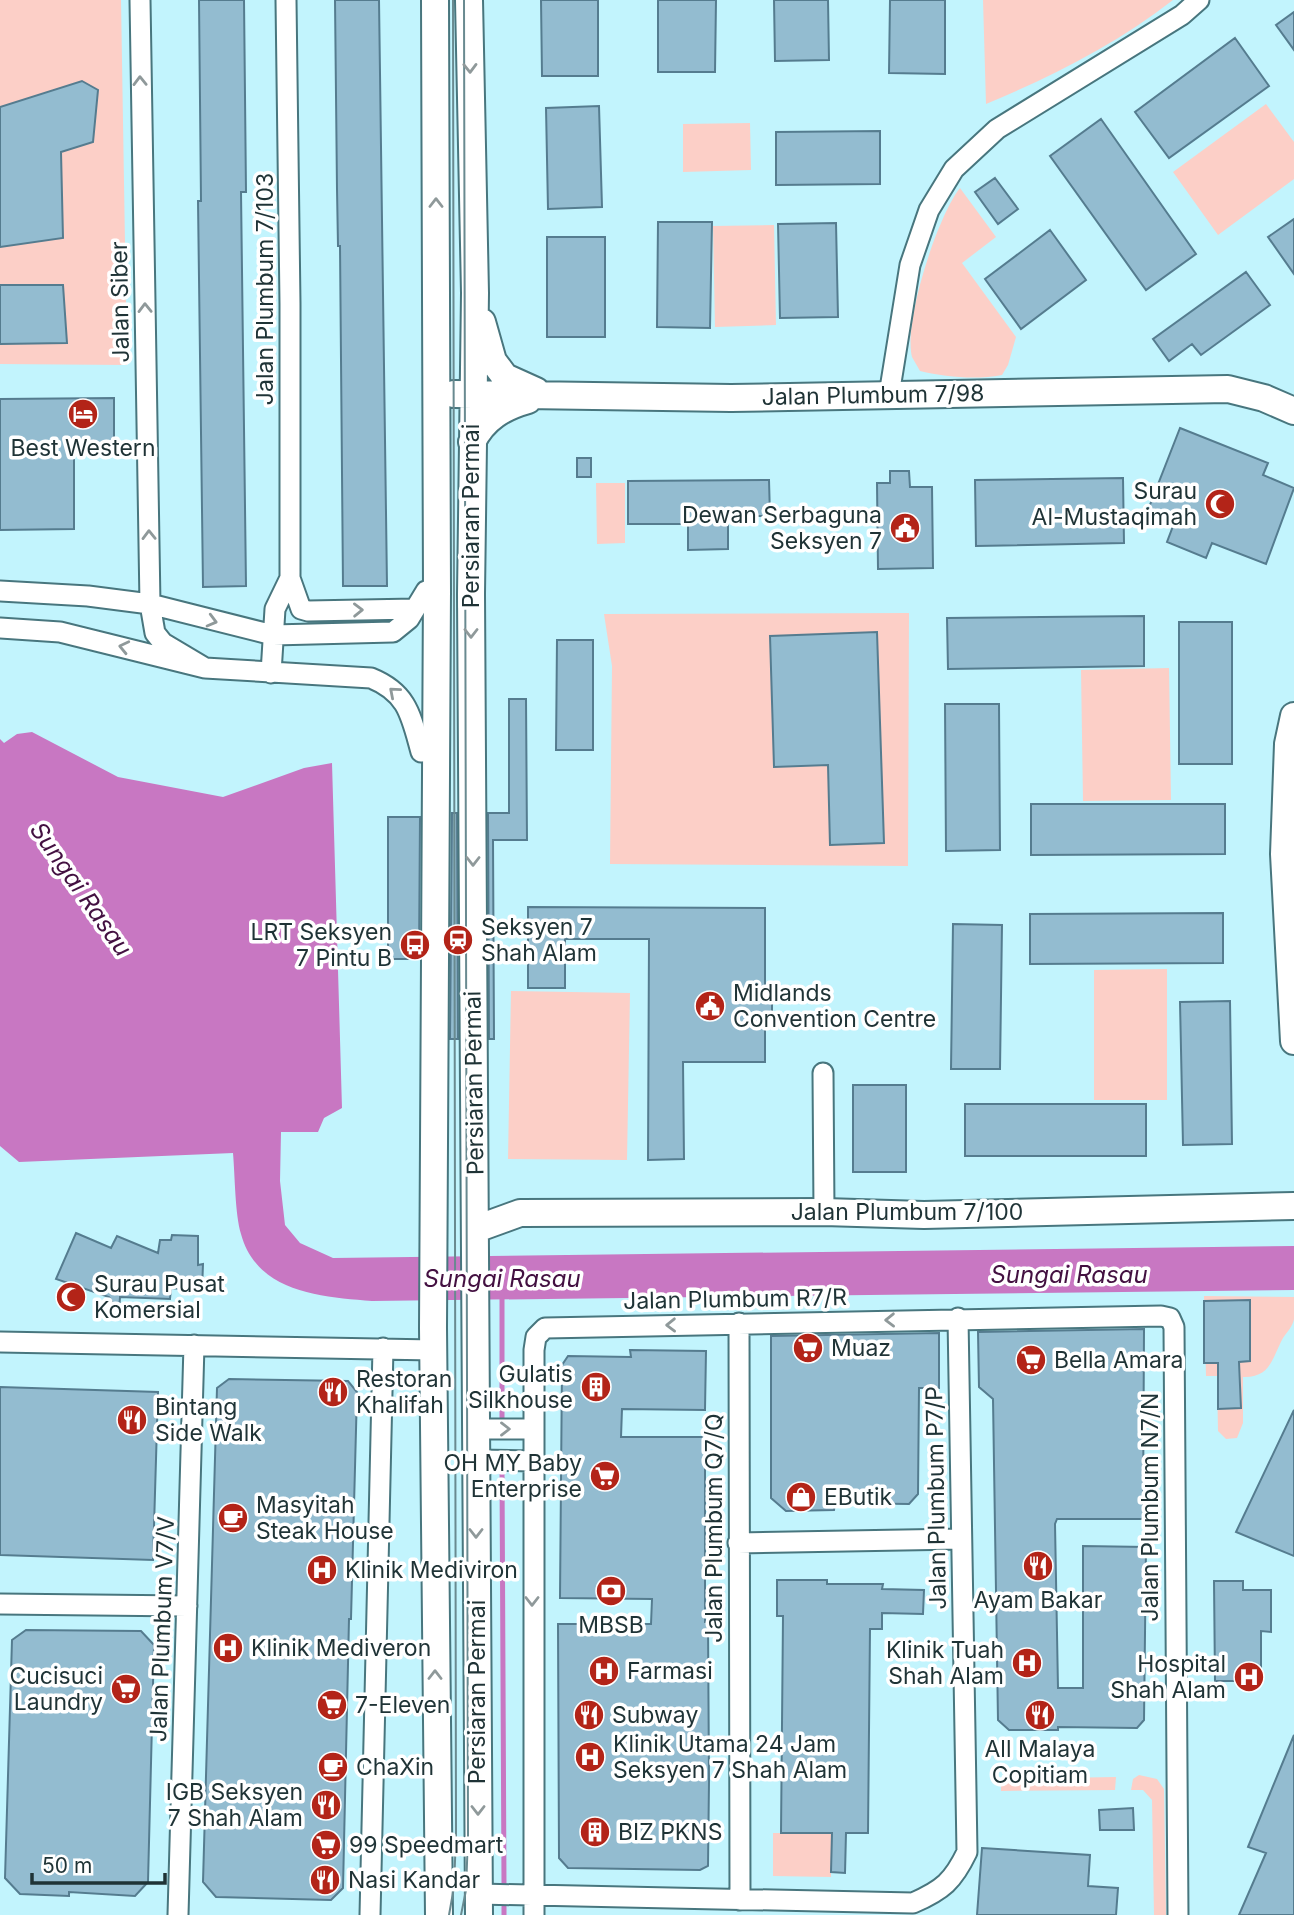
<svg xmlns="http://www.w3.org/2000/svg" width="1294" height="1915" font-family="Inter,sans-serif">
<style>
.green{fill:#fccfc7}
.water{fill:#c877c2}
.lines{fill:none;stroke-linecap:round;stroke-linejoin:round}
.stream{stroke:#c877c2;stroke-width:5}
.building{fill:#93bcd0;stroke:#557c8f;stroke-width:2}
.street-casing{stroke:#48767e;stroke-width:23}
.secondary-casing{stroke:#48767e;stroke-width:30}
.street{stroke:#fff;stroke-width:19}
.secondary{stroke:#fff;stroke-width:26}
.tram{stroke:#698a90;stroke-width:2}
.oneway{stroke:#8f999a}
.labels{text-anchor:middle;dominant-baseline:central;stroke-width:7;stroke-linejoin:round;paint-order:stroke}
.street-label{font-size:23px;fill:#1f3336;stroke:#fff}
.poi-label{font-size:23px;fill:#1f3336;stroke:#fff;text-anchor:start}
.water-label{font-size:24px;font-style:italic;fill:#431041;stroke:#fff}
</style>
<rect width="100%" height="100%" fill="#c2f4fd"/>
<path class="green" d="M0 0H121L127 365 0 364Z
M983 0H1173C1117 44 1051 77 986 104Z
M1266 104 1294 142V179L1218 235 1173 172Z
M750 123 751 170 683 172V124Z
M960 188 996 237 962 263 1016 337 1008 365 1002 375C975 380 946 377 920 371 918 367 914 361 912 357 903 322 938 215 960 188Z
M774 225 776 325 715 327 713 226Z
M596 483H625V543L597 544Z
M909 613 908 866 610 864 612 666 604 614Z
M1169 668 1171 800 1083 801 1081 670Z
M1167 969V1100H1094V970Z
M511 991 630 993 627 1160 508 1159Z
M1204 1296 1294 1297C1294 1304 1294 1312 1294 1319 1293 1326 1287 1332 1283 1338 1272 1358 1271 1378 1243 1377V1423L1237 1438 1226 1439 1218 1431 1217 1376H1206Z
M1139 1775 1157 1779 1164 1789 1166 1915H1154L1152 1800 1143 1790H1131L1133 1779Z
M1116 1777 1115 1790 1001 1791V1779Z
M773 1833H831V1877L773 1876Z"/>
<path class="water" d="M32 732 118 777 223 797 304 768 332 763 342 1108 324 1118 318 1132H281L280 1181 285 1225 300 1243 333 1258 1294 1246V1290L372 1301C322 1297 257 1293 241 1234 235 1214 235 1176 233 1153L19 1162 0 1146V739L4 743 17 734Z"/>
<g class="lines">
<path class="stream" d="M502 1293V1420
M502 1470 504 1884
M504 1907V1915"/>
</g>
<path class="building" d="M199 0H244L246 192H241L246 586 203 587 198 201H201Z
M335 0H379L387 586H343L340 246H338L337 189Z
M541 0H598V76H542Z
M658 0H716L715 72H658Z
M774 0H828L829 60 775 61Z
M890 0H945V74L889 73Z
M1294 12V50L1276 25Z
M1235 38 1269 86 1169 158 1135 112Z
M82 81 98 90 93 142 61 152 63 238 0 247V107Z
M599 106 602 207 548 209 546 108Z
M1101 119 1196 254 1146 290 1050 156Z
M880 131V184L776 185V132Z
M995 178 1018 209 998 224 975 192Z
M1294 219V274L1268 237Z
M658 222H712L710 328 657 327Z
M836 223 838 317 780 318 778 224Z
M1050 230 1086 280 1021 329 985 279Z
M547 237H605V337H547Z
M1246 272 1270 305 1201 355 1192 344 1169 361 1153 339Z
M0 285H63L67 343 0 344Z
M114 398V444H74V529L0 530V399Z
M1180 428 1268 463 1263 475 1294 488 1266 564 1212 543 1206 558 1167 542 1173 526 1146 515Z
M577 458H591V477H577Z
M890 471H909L910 487H932L933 568 878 569 877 483H890Z
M1123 478 1124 543 976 546 975 480Z
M769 480 770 516H728V549L688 550V524H628V481Z
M1144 616V666L948 669 947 618Z
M1179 622H1232V764H1179Z
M877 632 884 843 830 845 828 765 774 767 770 636Z
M557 640H593V750H556Z
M509 699H526L527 840H493L494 1039H489L488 813H509Z
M945 704H999L1000 850 946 851Z
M1031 804H1225V854L1031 855Z
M452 813H457L458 1039H450Z
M388 817H420L419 959H388Z
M528 907 765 908V987H772V1025H765V1062H683L684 1159 648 1160 649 939H565V988H528Z
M1223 913V963L1030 964V914Z
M953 924 1002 925 1000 1069H951Z
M1230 1001 1232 1144 1183 1145 1180 1002Z
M853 1085H906V1172H853Z
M965 1104H1146V1156H965Z
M76 1233 111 1248 117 1236 158 1253 160 1240H171L172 1235 198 1236V1265L203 1264 202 1291 171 1288 170 1299 120 1297 119 1312 109 1297 56 1279Z
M1250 1300V1361L1239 1362 1241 1408 1218 1409V1363H1204V1301Z
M1144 1329 1143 1519H1057L1055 1524 1058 1688H1083V1546L1146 1547 1144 1720 1137 1728 1058 1727V1730H1009L998 1720 993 1399 979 1387 978 1332Z
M939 1333V1388H919L918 1494 909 1504 835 1503 834 1510 786 1511 771 1498V1336Z
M630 1350 706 1351 705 1410 622 1409 621 1437H705V1622H708L709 1781 708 1866 700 1870 568 1868 559 1858 558 1624H651L652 1599 560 1598 562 1365 568 1356 631 1357Z
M229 1379 348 1381 357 1392 351 1619H349L343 1888 331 1900 216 1897 203 1882 217 1388Z
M0 1387 158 1392 153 1560 0 1555Z
M1294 1410V1556L1236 1532Z
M777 1580H827V1584H883L882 1589 924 1590 923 1614 882 1613V1629H870L868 1833H846L845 1873 831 1872 832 1833H781L783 1616H777Z
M1214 1581H1243V1590H1271V1632L1261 1631V1681H1215Z
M26 1630 141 1631 154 1645 148 1882 135 1896 69 1892V1896L20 1894 5 1878 12 1640Z
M1294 1735V1915H1239L1266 1853 1248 1847Z
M1133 1808 1134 1830H1100L1099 1810Z
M982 1848 1090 1855 1088 1886 1118 1888 1116 1915H977Z"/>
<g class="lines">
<g class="street-casing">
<path id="street" d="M140 0 150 604 155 633 163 643 205 668
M286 0 290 304V578L301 609 308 611 415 609
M889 395 910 265 929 210 954 169 997 129 1182 15 1199 0
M0 591 88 596 150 604 273 635 393 632 409 619 426 591
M0 628 60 632 205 668 371 678C408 693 411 716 421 752
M271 673 275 609 290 578
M823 1073 824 1212
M739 1323 740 1900
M0 1342 434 1350
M476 1429H534
M476 1460 533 1461
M738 1543 960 1539
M0 1604 187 1606
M479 1894 913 1903C943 1890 953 1881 967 1852L958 1318
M178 1915 194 1345
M370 1915 383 1348
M534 1915V1350L536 1337 545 1328 1161 1316 1170 1318 1174 1327 1178 1915"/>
</g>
<g class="secondary-casing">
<path id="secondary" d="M435 0 437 590 433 1328 439 1915
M469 0 475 293 471 594 479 1915
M482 322 493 361 505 377 536 391
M454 394 731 398 1228 389 1264 398 1294 411
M472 442C484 418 503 407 528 400
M1294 716 1288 744 1284 854 1294 1041
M476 1229 520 1213 824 1212 924 1215 1294 1206"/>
</g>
<use href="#street" class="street"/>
<use href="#secondary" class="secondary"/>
<path class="tram" d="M449 1915 454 1887 456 1835 453 0
M461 1915 466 1890 468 1836 464 0"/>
</g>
<defs><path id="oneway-chevron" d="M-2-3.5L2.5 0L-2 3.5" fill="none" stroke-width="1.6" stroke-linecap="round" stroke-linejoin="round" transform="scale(1.75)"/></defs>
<g class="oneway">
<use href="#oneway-chevron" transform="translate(470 68) rotate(89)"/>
<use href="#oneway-chevron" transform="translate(140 81) rotate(-91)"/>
<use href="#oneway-chevron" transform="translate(436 203) rotate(-90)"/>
<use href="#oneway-chevron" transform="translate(145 308) rotate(-91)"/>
<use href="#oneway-chevron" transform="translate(149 535) rotate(-91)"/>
<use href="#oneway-chevron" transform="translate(358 610) rotate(-1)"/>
<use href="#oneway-chevron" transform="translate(212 621) rotate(15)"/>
<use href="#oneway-chevron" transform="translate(471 633) rotate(90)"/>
<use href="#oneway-chevron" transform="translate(124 647) rotate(-167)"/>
<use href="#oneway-chevron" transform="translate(394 692) rotate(-139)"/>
<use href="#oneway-chevron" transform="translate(473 861) rotate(90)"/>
<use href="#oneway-chevron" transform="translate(890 1320) rotate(179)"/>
<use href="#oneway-chevron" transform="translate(671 1325) rotate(179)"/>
<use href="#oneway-chevron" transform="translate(505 1429)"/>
<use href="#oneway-chevron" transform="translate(476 1533) rotate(90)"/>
<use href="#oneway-chevron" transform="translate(532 1601) rotate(90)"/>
<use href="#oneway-chevron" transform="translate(435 1675) rotate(-90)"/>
<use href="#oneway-chevron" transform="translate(478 1810) rotate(90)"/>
</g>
<defs>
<g id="hotel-disc" transform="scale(1.575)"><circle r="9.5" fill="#b32418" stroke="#fff"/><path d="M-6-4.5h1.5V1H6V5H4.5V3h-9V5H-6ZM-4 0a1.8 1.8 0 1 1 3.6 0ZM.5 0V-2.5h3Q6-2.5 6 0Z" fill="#fff"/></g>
<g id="mosque-disc" transform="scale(1.575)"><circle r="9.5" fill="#b32418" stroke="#fff"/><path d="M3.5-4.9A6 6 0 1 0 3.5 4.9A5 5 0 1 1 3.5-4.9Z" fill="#fff"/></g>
<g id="civic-disc" transform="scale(1.575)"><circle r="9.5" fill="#b32418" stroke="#fff"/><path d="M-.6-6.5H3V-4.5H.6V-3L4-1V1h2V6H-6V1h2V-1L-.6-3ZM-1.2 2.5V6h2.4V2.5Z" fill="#fff"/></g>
<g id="station-disc" transform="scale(1.575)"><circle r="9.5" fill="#b32418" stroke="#fff"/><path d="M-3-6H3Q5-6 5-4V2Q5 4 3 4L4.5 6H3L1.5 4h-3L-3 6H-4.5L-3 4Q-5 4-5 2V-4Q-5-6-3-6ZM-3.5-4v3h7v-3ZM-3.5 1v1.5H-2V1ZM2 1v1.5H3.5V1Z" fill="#fff"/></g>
<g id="bus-disc" transform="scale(1.575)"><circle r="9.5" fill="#b32418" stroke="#fff"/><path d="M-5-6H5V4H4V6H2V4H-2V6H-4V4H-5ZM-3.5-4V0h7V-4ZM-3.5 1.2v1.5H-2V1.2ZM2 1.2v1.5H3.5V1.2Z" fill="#fff"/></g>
<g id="supermarket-disc" transform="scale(1.575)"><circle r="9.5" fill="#b32418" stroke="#fff"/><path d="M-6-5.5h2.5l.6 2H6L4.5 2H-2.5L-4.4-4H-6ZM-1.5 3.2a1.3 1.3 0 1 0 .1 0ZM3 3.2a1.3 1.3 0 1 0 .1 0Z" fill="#fff"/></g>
<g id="building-disc" transform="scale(1.575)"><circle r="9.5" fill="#b32418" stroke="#fff"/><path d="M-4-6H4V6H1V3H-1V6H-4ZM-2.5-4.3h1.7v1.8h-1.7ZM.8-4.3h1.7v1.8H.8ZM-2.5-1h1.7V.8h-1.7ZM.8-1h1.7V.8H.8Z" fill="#fff"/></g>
<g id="restaurant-disc" transform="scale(1.575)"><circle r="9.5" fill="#b32418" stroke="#fff"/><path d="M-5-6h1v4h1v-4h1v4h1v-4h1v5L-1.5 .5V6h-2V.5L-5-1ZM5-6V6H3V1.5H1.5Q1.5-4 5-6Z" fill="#fff"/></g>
<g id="shop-disc" transform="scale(1.575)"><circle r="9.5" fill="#b32418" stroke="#fff"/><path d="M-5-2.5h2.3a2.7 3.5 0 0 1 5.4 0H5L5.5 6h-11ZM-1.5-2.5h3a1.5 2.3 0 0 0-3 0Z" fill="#fff"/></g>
<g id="cafe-disc" transform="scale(1.575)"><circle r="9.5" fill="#b32418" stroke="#fff"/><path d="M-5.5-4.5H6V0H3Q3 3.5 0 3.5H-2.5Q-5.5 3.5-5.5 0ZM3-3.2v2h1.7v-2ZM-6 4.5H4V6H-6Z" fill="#fff"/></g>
<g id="hospital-disc" transform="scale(1.575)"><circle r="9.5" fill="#b32418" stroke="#fff"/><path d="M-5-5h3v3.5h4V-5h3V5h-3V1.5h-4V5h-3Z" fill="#fff"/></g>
<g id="bank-disc" transform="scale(1.575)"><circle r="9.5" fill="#b32418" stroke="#fff"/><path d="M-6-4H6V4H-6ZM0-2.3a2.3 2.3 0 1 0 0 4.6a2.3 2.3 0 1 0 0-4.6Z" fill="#fff"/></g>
</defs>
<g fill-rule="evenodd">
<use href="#hotel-disc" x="83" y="414"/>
<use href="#mosque-disc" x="1220" y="504"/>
<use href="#civic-disc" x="905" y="528"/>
<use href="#station-disc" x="458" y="940"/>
<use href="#bus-disc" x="415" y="945"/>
<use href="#civic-disc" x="710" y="1006"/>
<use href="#mosque-disc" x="71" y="1297"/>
<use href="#supermarket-disc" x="808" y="1348"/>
<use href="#supermarket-disc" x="1031" y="1360"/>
<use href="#building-disc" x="596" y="1387"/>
<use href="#restaurant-disc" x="333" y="1392"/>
<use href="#restaurant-disc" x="132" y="1420"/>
<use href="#supermarket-disc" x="605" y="1476"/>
<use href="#shop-disc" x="801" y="1497"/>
<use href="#cafe-disc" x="233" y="1518"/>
<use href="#restaurant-disc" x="1038" y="1566"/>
<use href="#hospital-disc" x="322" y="1570"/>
<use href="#bank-disc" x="611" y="1591"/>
<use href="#hospital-disc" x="228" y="1648"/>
<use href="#hospital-disc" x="1027" y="1663"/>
<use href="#hospital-disc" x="604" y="1671"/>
<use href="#hospital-disc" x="1249" y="1677"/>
<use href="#supermarket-disc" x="126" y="1689"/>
<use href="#supermarket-disc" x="332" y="1705"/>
<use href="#restaurant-disc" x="589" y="1715"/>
<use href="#restaurant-disc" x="1040" y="1715"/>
<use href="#hospital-disc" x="590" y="1757"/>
<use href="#cafe-disc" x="333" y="1767"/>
<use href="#restaurant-disc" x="326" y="1805"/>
<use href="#building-disc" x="595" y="1832"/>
<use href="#supermarket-disc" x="326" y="1845"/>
<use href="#restaurant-disc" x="325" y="1880"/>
</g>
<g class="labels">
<g class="street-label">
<text transform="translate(265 289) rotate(-90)">Jalan Plumbum 7/103</text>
<text transform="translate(120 302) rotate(-91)">Jalan Siber</text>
<text transform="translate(873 395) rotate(-1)">Jalan Plumbum 7/98</text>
<text transform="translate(471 516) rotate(-90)">Persiaran Permai</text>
<text transform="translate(474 1083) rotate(-91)">Persiaran Permai</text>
<text x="907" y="1212">Jalan Plumbum 7/100</text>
<text transform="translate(735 1299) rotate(-1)">Jalan Plumbum R7/R</text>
<text transform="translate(936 1498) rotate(-91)">Jalan Plumbum P7/P</text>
<text transform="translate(1150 1507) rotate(-90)">Jalan Plumbum N7/N</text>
<text transform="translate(714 1528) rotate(-90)">Jalan Plumbum Q7/Q</text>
<text transform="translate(162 1629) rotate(-88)">Jalan Plumbum V7/V</text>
<text transform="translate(477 1692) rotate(-90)">Persiaran Permai</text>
</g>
<g class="poi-label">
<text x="83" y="448" text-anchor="middle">Best Western</text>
<text x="1197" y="491" text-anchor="end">Surau<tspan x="1197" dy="26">Al-Mustaqimah</tspan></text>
<text x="882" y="515" text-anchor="end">Dewan Serbaguna<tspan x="882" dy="26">Seksyen 7</tspan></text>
<text x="481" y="927">Seksyen 7<tspan x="481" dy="26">Shah Alam</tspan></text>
<text x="392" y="932" text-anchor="end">LRT Seksyen<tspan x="392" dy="26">7 Pintu B</tspan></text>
<text x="733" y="993">Midlands<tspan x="733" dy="26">Convention Centre</tspan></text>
<text x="94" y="1284">Surau Pusat<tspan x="94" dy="26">Komersial</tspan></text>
<text x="831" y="1348">Muaz</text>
<text x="1054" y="1360">Bella Amara</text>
<text x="573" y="1374" text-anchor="end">Gulatis<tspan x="573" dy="26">Silkhouse</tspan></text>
<text x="356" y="1379">Restoran<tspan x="356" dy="26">Khalifah</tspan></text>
<text x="155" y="1407">Bintang<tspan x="155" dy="26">Side Walk</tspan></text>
<text x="582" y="1463" text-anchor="end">OH MY Baby<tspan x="582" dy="26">Enterprise</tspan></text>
<text x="824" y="1497">EButik</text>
<text x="256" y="1505">Masyitah<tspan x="256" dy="26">Steak House</tspan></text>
<text x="345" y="1570">Klinik Mediviron</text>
<text x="1038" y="1600" text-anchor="middle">Ayam Bakar</text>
<text x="611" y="1625" text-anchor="middle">MBSB</text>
<text x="251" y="1648">Klinik Mediveron</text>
<text x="1004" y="1650" text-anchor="end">Klinik Tuah<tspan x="1004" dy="26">Shah Alam</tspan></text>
<text x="1226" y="1664" text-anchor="end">Hospital<tspan x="1226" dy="26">Shah Alam</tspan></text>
<text x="627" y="1671">Farmasi</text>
<text x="103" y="1676" text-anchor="end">Cucisuci<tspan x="103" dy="26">Laundry</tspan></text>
<text x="355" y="1705">7-Eleven</text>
<text x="612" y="1715">Subway</text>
<text x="613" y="1744">Klinik Utama 24 Jam<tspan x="613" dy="26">Seksyen 7 Shah Alam</tspan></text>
<text x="1040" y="1749" text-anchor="middle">All Malaya<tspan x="1040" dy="26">Copitiam</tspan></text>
<text x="356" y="1767">ChaXin</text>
<text x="303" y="1792" text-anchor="end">IGB Seksyen<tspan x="303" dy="26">7 Shah Alam</tspan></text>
<text x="618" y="1832">BIZ PKNS</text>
<text x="349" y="1845">99 Speedmart</text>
<text x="348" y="1880">Nasi Kandar</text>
</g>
<g class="water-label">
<text transform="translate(81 889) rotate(55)">Sungai Rasau</text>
<text x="1069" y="1274">Sungai Rasau</text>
<text x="502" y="1278">Sungai Rasau</text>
</g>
</g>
<path d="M32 1873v10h133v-10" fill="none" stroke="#1f3336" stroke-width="3.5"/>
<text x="42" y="1873" font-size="21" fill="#1f3336" stroke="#ffffff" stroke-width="5" paint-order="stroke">50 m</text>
</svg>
